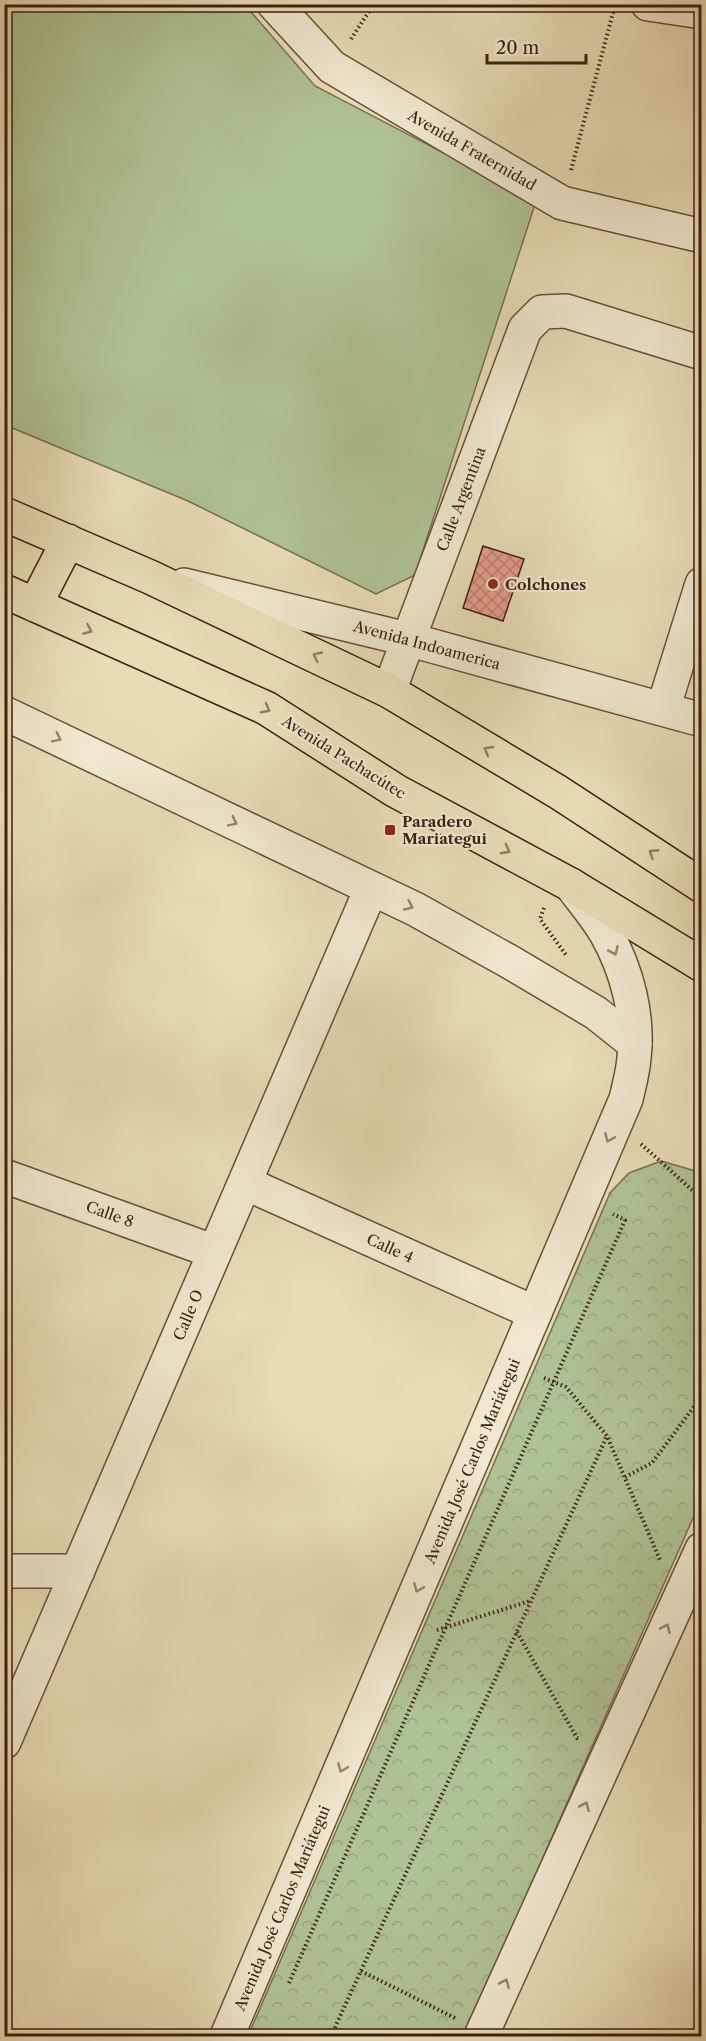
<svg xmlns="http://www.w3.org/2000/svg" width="706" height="2041" font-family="'Libre Caslon Text',serif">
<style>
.grass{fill:#afc293;stroke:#767152;stroke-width:1.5}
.park{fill:url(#park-crowns);stroke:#767152;stroke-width:1.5}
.building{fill:url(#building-cross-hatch);stroke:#3d2011;stroke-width:1.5}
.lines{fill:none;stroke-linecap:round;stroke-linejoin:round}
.minor-casing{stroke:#684f3a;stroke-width:36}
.tertiary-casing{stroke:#684f3a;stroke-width:36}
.primary-casing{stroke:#3d2011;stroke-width:36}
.path{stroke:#3d2011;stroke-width:4;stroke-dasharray:1.5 3;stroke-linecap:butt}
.minor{stroke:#f0e8cf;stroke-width:33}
.tertiary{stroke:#f0e8cf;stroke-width:33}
.primary{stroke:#e8dcb5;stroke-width:33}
.oneway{stroke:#927e63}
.oneway2{stroke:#968470}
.poi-dot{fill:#8f2418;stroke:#f0e8cf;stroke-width:2}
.labels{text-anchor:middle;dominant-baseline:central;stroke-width:4.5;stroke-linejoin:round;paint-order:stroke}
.street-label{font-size:15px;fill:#3d2011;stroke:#f0e8cf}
.poi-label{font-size:15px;font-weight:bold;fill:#3d2011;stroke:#f0e8cf;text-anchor:start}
</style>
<defs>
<pattern id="park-crowns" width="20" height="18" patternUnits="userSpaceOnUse" patternTransform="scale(1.5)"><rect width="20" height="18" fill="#afc293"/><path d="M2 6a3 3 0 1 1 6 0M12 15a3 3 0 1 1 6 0" fill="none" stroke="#97a67e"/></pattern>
<pattern id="building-cross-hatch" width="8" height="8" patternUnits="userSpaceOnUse" patternTransform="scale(1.5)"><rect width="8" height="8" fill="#e69d8d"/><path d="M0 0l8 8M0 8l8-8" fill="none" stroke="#bc8072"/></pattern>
</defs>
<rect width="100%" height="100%" fill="#e8dcb5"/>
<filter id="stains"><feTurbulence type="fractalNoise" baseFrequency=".00333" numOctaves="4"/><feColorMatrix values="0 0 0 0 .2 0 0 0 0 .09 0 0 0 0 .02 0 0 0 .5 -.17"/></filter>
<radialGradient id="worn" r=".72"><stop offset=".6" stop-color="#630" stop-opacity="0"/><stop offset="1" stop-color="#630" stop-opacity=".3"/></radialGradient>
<path class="grass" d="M4 5H245L315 86 536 201 415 575 376 594 188 501 5 425Z"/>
<path class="park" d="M661 1161 692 1170 702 1178 701 1500 464 2036H248L610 1193 629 1173Z"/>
<path class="building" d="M483 546 524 559 503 621 463 608Z"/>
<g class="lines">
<g class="minor-casing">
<path id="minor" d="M274 4 332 67 562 203 702 236
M648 4 702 12
M184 585 407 639 702 720
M389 691 525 329 542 312 566 311 702 353
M663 709 702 584
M4 713 415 909 510 962 596 1013 635 1044
M4 1176 215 1252
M245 1183 535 1313
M4 1571H78
M4 1742 371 889"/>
</g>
<g class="tertiary-casing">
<path id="tertiary" d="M227 2036 626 1099C629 1086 633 1072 634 1058 639 1016 627 970 606 933 596 916 583 901 571 885
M481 2036 702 1549"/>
</g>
<g class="primary-casing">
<path id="primary" d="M4 514 150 577 389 691 558 792 702 886
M4 591 266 708 396 791 571 885 702 965
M35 605 68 541"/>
</g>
<path class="path" d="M351 39 374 4
M571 170 614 9
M544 908 540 919 566 955
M641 1144 702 1199
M544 1378 566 1387 607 1436 660 1560
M625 1477 652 1463 702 1396
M437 1630 530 1601
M517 1632 577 1738 580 1739
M361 1971 455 2018
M289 1983 625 1220 613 1214
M331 2036 607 1436"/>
<use href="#minor" class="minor"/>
<use href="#tertiary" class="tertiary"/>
<use href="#primary" class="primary"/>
</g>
<defs><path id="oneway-chevron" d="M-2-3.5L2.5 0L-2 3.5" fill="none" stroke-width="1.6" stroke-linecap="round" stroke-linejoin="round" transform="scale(1.5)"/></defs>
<g class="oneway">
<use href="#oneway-chevron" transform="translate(88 630) rotate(24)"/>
<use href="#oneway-chevron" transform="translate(317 656) rotate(-155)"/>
<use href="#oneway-chevron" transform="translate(266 709) rotate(28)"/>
<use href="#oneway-chevron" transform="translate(488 750) rotate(-149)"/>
<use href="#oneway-chevron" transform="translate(506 850) rotate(28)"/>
<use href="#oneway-chevron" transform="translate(653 853) rotate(-147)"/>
</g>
<g class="oneway2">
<use href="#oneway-chevron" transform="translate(57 738) rotate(26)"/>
<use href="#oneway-chevron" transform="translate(233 822) rotate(26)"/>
<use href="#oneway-chevron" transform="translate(409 906) rotate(25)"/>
<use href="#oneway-chevron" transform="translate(614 951) rotate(66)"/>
<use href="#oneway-chevron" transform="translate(609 1138) rotate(113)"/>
<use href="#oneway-chevron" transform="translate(418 1588) rotate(113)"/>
<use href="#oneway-chevron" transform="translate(666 1628) rotate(-66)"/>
<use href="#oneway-chevron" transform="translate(342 1768) rotate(113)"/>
<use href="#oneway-chevron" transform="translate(585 1806) rotate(-66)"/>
<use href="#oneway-chevron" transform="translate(505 1983) rotate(-66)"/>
</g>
<g class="poi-dot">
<circle cx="493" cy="584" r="6"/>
<rect x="384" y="824" width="12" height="12" rx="3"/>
</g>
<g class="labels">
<g class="street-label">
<text transform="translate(472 150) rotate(30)">Avenida Fraternidad</text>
<text transform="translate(461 499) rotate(-69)">Calle Argentina</text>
<text transform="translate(427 645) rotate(15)">Avenida Indoamerica</text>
<text transform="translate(344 757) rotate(32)">Avenida Pachacútec</text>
<text transform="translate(110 1214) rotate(20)">Calle 8</text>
<text transform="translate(390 1248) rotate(24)">Calle 4</text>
<text transform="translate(188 1315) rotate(-67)">Calle O</text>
<text transform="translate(472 1461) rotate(-67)">Avenida José Carlos Mariátegui</text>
<text transform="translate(282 1908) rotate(-67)">Avenida José Carlos Mariátegui</text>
</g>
<g class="poi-label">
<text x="505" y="584">Colchones</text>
<text x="402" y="821">Paradero<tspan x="402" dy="17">Mariategui</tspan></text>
</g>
</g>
<rect width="706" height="2041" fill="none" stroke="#e8dcb5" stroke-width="24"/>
<rect x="6" y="6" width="694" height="2029" fill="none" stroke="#3d2011" stroke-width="3"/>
<rect x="12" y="12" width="682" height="2017" fill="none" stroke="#3d2011" stroke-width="1.5"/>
<path d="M487 54v9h99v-9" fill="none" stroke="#3d2011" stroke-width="3"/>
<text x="496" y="54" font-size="18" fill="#3d2011" stroke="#f0e8cf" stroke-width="4.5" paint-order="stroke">20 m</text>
<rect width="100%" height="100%" filter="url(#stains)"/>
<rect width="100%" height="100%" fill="url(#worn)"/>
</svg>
